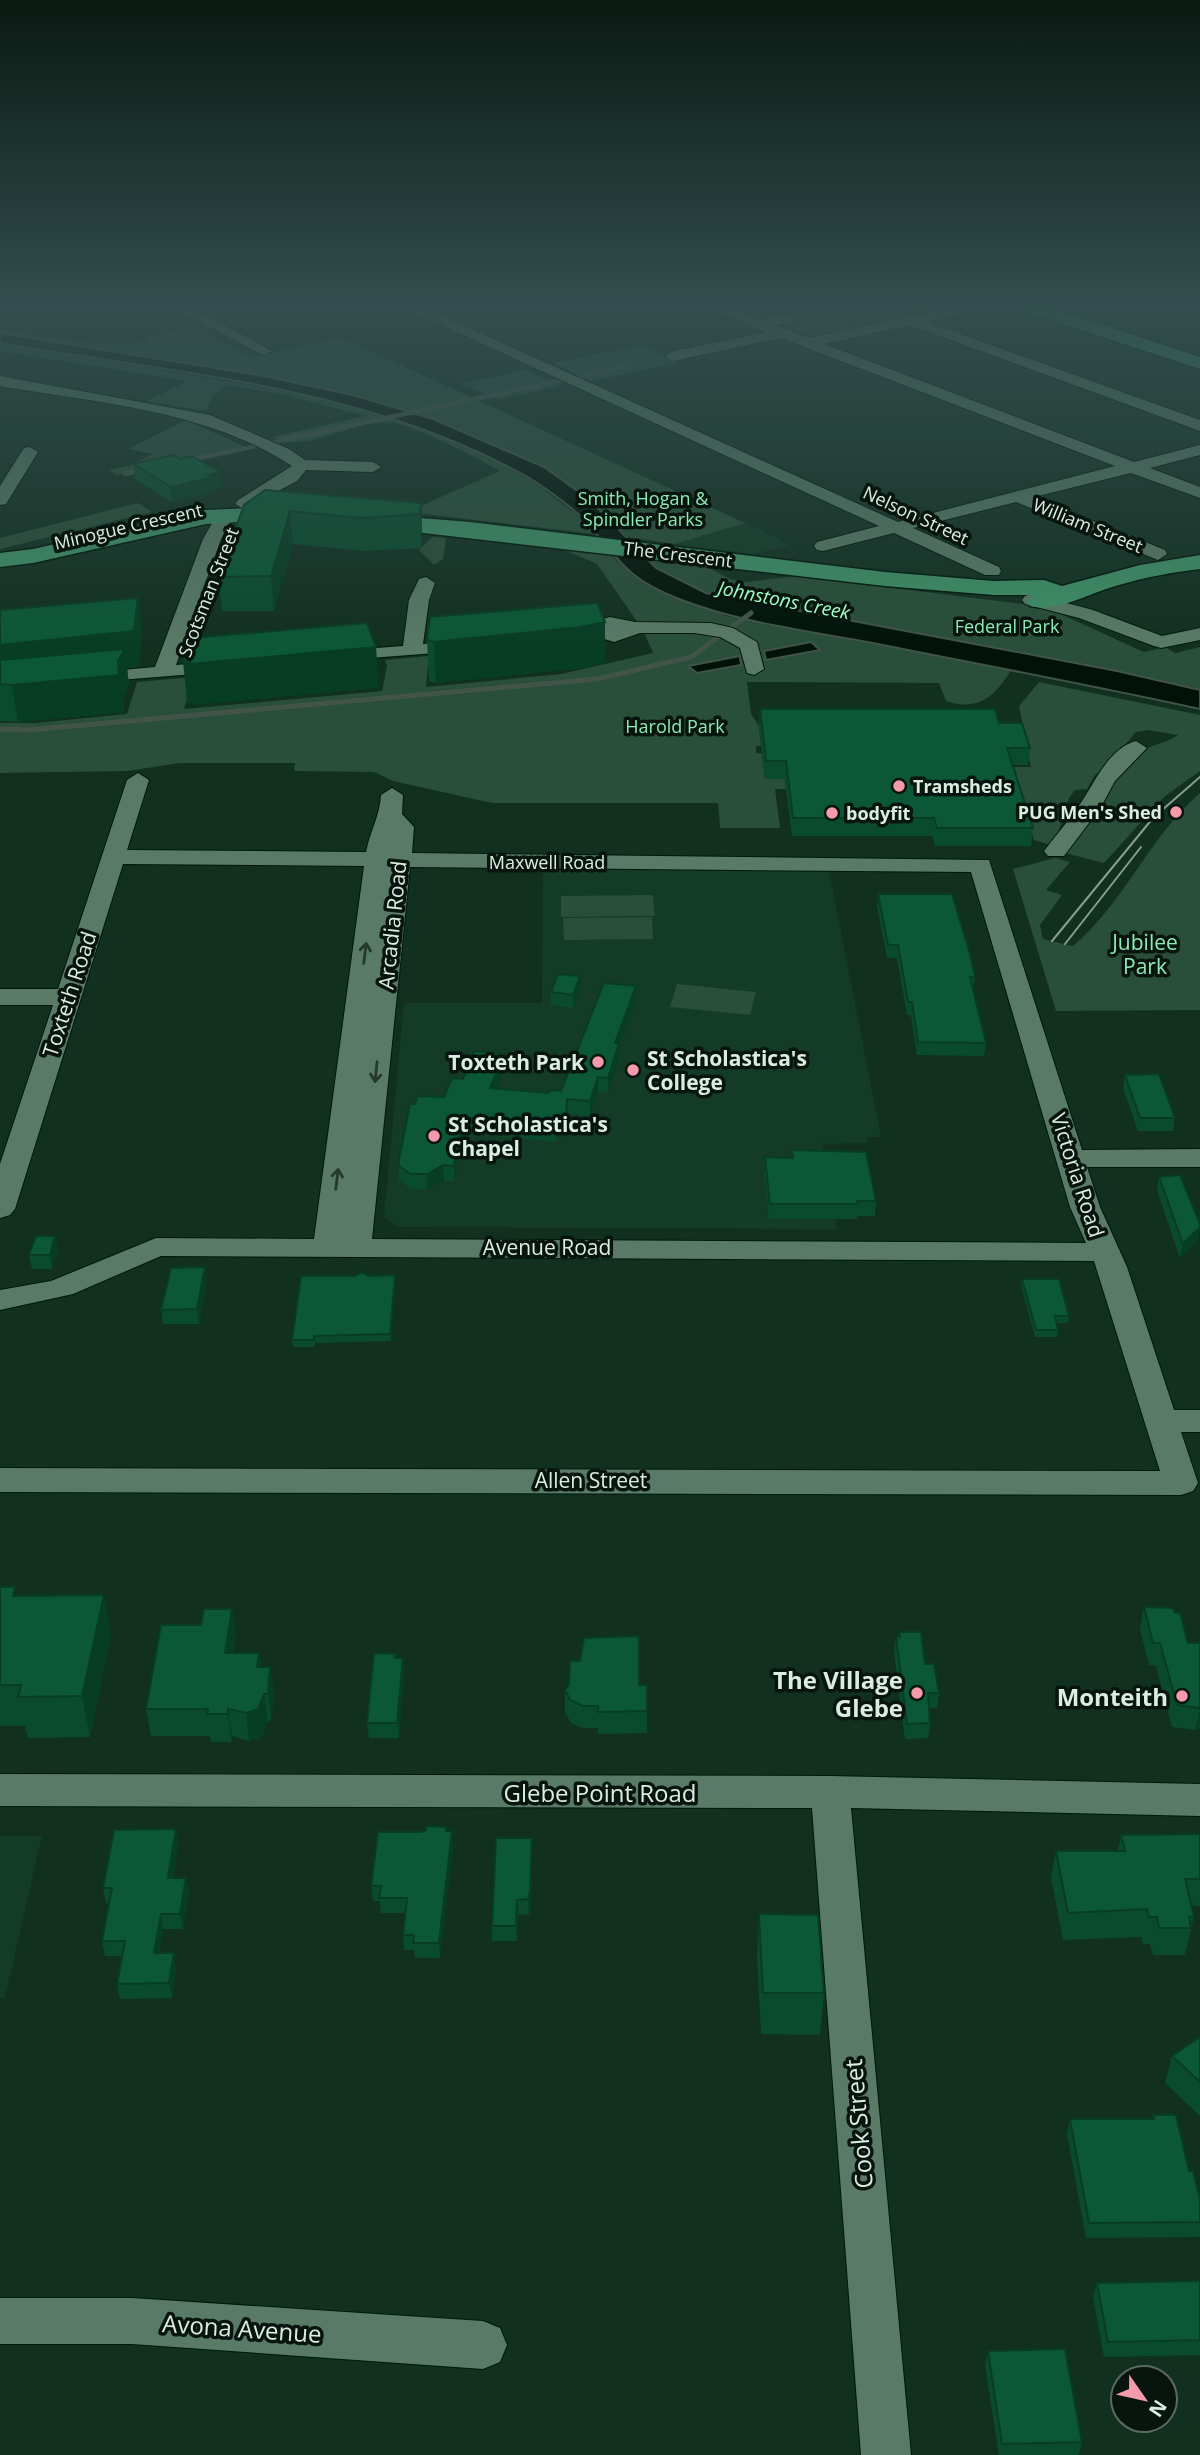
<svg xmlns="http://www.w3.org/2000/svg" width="1200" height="2455" font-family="'Open Sans',sans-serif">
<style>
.built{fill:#133b26}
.green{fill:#294e39}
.water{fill:#011308;stroke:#425449;stroke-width:2}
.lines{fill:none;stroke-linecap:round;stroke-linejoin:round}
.stream-far1{stroke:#425449;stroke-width:4.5}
.stream{stroke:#425449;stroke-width:5}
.minor-casing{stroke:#001809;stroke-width:2}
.major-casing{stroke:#001809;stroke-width:3}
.minor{fill:#597a66;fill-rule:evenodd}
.major{fill:#3f9067;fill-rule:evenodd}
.tram{stroke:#869e90;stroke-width:2}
.wall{fill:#0a4b2e}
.shaded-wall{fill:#083d25}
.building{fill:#0c5735;stroke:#083d25;stroke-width:2}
.oneway{stroke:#24382d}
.poi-dot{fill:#f39aab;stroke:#08150e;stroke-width:2.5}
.labels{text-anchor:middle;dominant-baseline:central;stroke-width:7;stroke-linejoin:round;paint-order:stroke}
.far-park-label{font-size:18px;fill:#8cebb4;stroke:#08150e}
.far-street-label{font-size:18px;fill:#dbede1;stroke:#08150e}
.far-poi-label{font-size:18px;font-weight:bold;fill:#dbede1;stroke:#08150e;text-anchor:start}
.far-water-label{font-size:19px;font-style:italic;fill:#9dfdc6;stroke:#08150e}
.street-label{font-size:21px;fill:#dbede1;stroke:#08150e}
.park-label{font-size:21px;fill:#8cebb4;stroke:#08150e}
.poi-label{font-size:21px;font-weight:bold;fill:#dbede1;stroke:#08150e;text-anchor:start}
.near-poi-label{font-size:24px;font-weight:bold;fill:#dbede1;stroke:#08150e;text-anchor:end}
.near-street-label{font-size:24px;fill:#dbede1;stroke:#08150e}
</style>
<rect width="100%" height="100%" fill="#113020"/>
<path class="built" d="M1063 304H1176L1200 312V321L1148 333Z
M745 523 791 545 754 554 675 544Z
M543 870H829L881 1137H867L868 1143 823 1144 837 1229 399 1227 384 1217 404 1003H542Z
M0 1836H42L5 1998H0Z"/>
<path class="green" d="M874 304H970L815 337 780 324Z
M196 328 249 356 342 338 745 523 675 544 628 537 590 500 544 467 433 419 353 395 263 376 0 333V329C49 337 100 349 150 340L147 337Z
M0 343C61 353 122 364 183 374 310 395 447 416 552 496 568 508 583 518 595 534L407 512 500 471C477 458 412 423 387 422 348 421 310 454 272 437L365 416 289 396 227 385 212 397 207 411 146 401 188 381 0 351Z
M641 345 680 362 591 381 553 363Z
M525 370 561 386 500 399 460 384Z
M186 420 246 447 117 475 108 470 129 466 153 454 128 449Z
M138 503 152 512 0 549V538Z
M432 537 446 538 443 559 434 565 419 550Z
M567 551 611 555 631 574 726 616 1012 669C995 696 979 712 946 701L939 683 747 682 751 714 759 726 761 746H756V753L762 754 765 779H785L786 789H775L780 828H720L718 803H492L393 781 374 772 294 771 295 763H180L128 771 0 773V723H35L127 714 137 682 193 677 184 709 382 691 387 666 385 660 429 656 426 687 561 674 653 653 643 630 597 564Z
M646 558 704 565 730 579 746 582 797 576 1023 604 1058 613 1144 652 1165 647 1175 653 1200 647V690L1117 671 734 600C702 592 669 582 646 558Z
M1039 682 1200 715V771L1164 797 1104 863 1061 852C1083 822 1103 785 1130 759 1144 745 1163 745 1178 735L1148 730 1136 732 1124 746 1131 749 1095 775 1087 789 1075 790 1069 798 1054 846 1034 840 1010 767H1031L1019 706Z
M1200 793V1010L1056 1011 1013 869 1055 858 1070 862 1046 890 1062 895 1040 925 1043 939 1073 946C1125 902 1149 837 1200 793Z
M653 895 655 916 561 917V896Z
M652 917 653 939 564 940 563 918Z
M677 984 756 992 750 1015 670 1007Z"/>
<path class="water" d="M0 333 263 376 353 395 433 419 544 467 590 500 656 568 706 593 1117 671 1200 690V709C1091 685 982 665 873 643 808 631 741 623 679 599 627 579 621 562 587 523 573 507 539 483 520 473 362 386 175 373 0 343Z
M811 642 820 650 766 660 764 651Z
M740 656 741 665 697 673 688 666Z"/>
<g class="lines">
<path class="stream-far1" d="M186 461 628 366
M125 474 143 470"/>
<path class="stream" d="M0 729 29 730 597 679 691 657 751 613"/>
<g class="minor-casing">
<path id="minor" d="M167 304H186L272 351 265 355 260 354Z
M396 304H416L898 522 1115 466 781 338 673 361 665 356 673 351 766 332 700 304H721L761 320 833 304H862L775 325 809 338 968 304H997L927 322 1200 420V431L910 325 824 344 1134 462 1200 445V455L1150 468 1200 487V498L1131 473 1034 497 1165 550 1167 554 1158 560 1016 502 913 528 999 567 1001 571 999 575H985L894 533 823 551 817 550 814 546 817 542 879 526Z
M0 376 210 415 289 449 305 460 373 462 381 467 373 472 306 470 297 481 244 509 235 504 238 500 292 466C207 410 98 403 0 386Z
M30 447 38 452 6 504 0 505V486L24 448Z
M225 510 234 515 221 539 176 665 225 661 232 663 235 667 232 671 82 683 79 679 89 673 155 667 203 539 219 511Z
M426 577 435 583 429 600 423 644 469 640 479 646 476 650 330 661 327 657 330 653 337 651 403 646 409 600 419 579Z
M1032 594 1093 610 1162 636 1200 628V640L1161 648 1154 646 1079 618 1025 604 1022 600 1025 596Z
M610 617 635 622 711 623 733 628 757 642 764 669 754 675 747 673 740 648 720 637 694 633H640L614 642 592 635 589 631 593 622Z
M1136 741 1147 748 1115 781 1101 807 1064 856H1048L1044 851C1055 836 1068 822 1078 807 1094 785 1107 749 1136 741Z
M138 773 149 780 127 850 366 852C370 831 380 816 381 795L392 788 403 795 402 814 414 827 412 853 989 860 1082 1150 1200 1149V1167H1087L1100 1207 1127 1267 1174 1410H1200V1432H1181L1198 1483 1193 1491 1181 1495 0 1492V1468L1160 1471 1094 1261 161 1256 73 1294 0 1310V1290L51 1281 156 1238 314 1239 364 866 123 864 15 1209 10 1215 0 1218V1164L53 1005H0V989H58L127 780ZM410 867 971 872 1070 1207 1086 1243 372 1239Z
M0 1774 830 1776 1200 1784V1816L851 1808 911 2455H861L812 1808 0 1806Z
M0 2298H132L483 2321 500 2328 507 2345 500 2362 483 2369 132 2344H0Z"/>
</g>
<g class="major-casing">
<path id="major" d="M1011 304H1040L1200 357V369L1014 308Z
M294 506 305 513 302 518 206 524 33 563 0 567V553L33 549 206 510Z
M371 514 470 522 885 572 994 581 1044 580 1062 586 1140 565 1200 555V569C1173 572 1146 577 1119 585 1092 592 1057 613 1030 606L1027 601 1035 595H994L885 586 363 526 359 521 363 516Z"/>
</g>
<use href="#minor" class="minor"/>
<use href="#major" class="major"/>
<path class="tram" d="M1052 941 1153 818 1200 777
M1065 944 1141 847"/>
</g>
<path class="wall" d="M133 464 222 487 213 489 214 492 172 502 135 479Z
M421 503 422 548 364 551 293 544 274 611H222L218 577 244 505Z
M0 610 142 633 139 667 127 668 129 685 123 698 124 712 18 722 0 721Z
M605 622V663L581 668 436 683 429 681 427 640Z
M760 709 999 723 1030 748 1028 765H1013L1033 828 1031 846H935L932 836H792L785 779H765L759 726Z
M878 894 975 977 973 990 986 1043 984 1056 917 1055 911 1015H907L897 958H887L877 907Z
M580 989 573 1008 551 1005V992Z
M636 1001 619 1047V1058L608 1093 598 1092 590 1117 568 1114 566 1135 557 1138 556 1142 463 1133 454 1181H444L427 1189H411L399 1180 398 1165 415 1104 444 1097 463 1079 504 1069 497 1088 549 1093 561 1091Z
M1125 1075 1175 1118 1173 1131H1138L1123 1088Z
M792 1150 876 1201 875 1216H857V1219H769L764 1172 765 1157 792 1158Z
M1159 1177 1198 1240 1180 1258 1157 1190Z
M55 1236 58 1250 52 1269H32L29 1255Z
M395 1275V1283L391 1341 315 1343 314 1347H293L292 1340 368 1276Z
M1022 1279 1069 1316 1068 1323H1056L1058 1330 1057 1337H1035L1021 1286Z
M207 1281 199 1324H163L161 1310Z
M0 1587 17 1596 104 1595 111 1636 90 1737 28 1738 25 1726H0Z
M1144 1607 1175 1613 1188 1643H1200V1729L1195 1730 1172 1727 1156 1666 1149 1665 1140 1629Z
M232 1609 236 1636 233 1653 261 1667H270L274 1694 271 1721H268L262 1737 249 1741 232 1736 231 1742H211L210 1736H151L146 1709 201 1625Z
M899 1632 925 1664 939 1693 937 1708H929L930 1723 928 1738 905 1739 894 1652 896 1637H898Z
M396 1654V1658L404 1673 399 1738H369L367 1723Z
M639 1685H647V1733L598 1734V1728H583L571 1723 565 1712V1690Z
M446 1827 447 1831 453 1846 440 1958H415L414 1950H404L403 1935 405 1913H381L380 1901H373L371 1886 421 1832Z
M1200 1834V1906H1192L1194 1916 1185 1955H1153L1150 1944H1143L1141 1937 1063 1940 1051 1878 1056 1851H1118L1121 1835Z
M532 1838 531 1907 529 1914 518 1915 517 1941H492V1926Z
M178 1844 173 1878H186L189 1893 183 1929H163L159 1953 176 1968 172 1998 120 1999 117 1984 122 1956H105L102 1941 109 1903H106L103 1888Z
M759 1914 824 1993 820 2035 761 2034 757 1956Z
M1200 2037V2116L1165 2083 1172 2056Z
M1153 2115 1189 2171 1200 2199V2237L1086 2238 1067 2134 1070 2119H1152Z
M1200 2281V2355L1104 2357 1093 2297 1097 2283Z
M988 2351 1082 2442 1079 2455H999L985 2365Z"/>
<path class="shaded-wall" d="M220 472 222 487 213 489 214 492 172 502 171 487Z
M421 503 422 536V548L420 514Z
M290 511 293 544 274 611 271 576Z
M138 598 142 633 139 667 127 668 129 685 123 698 124 712 18 722 12 685 0 682V645Z
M605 622V663L581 668 436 683 434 642Z
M376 647 379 688 195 705 190 664Z
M183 661H190L195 702 187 703Z
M580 976V989L573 1008V995Z
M636 986V1001L619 1047V1058L608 1093V1078L615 1043Z
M504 1054V1069L491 1103 490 1088Z
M598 1077V1092L590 1117V1101Z
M567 1099 566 1135 557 1138 556 1142 555 1126Z
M462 1117 463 1133 454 1181V1166Z
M443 1165 444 1181 427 1189V1174Z
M1200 1227 1198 1240 1180 1258 1183 1244Z
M55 1236 58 1250 52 1269 50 1255Z
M205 1267 207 1281 199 1324 197 1309Z
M395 1275V1283L391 1341 390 1334Z
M104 1595 111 1636 90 1737 82 1696Z
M232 1609 236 1636 228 1680 225 1653Z
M259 1653 263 1680 257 1667Z
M403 1658 404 1673 399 1738 397 1723Z
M270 1667 274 1694 271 1721 268 1694Z
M264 1694 268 1721 262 1737 249 1741 246 1713Z
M1200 1708V1729L1195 1730Z
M228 1709 232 1736 231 1742 228 1714Z
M176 1829 178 1844 171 1893 168 1878Z
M452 1831 453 1846 440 1958 439 1943Z
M532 1838 531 1907 529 1914 528 1899Z
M186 1878 189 1893 183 1929 180 1914Z
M517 1900 518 1915 517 1941 516 1926Z
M161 1914 163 1929 157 1969 154 1953Z
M174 1953 176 1968 172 1998 169 1983Z"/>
<path class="building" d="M174 455 180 459 192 456 220 472 208 475 212 477 171 487 133 464Z
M265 490 421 503 420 514 362 518 290 511 271 576 218 577 244 505Z
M138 598 134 631 0 645V610Z
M597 603 605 622 581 627 434 642 427 640 430 617Z
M367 623 376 647 190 664V661H183L191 638Z
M125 649 118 661 119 675 12 685 0 684V660Z
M760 709H995L999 723H1022L1030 748H1007L1033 828H937L934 818H793L786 761H766Z
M878 894H952L970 954 975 977H970L986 1043 918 1042 912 1002H908L898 945H888Z
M558 974 580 976 573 995 551 992Z
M604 983 636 986 615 1043H619L608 1078 598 1077 590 1101 567 1099 566 1119 557 1122 555 1126 462 1117 454 1166 443 1165 427 1174H410L398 1165 410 1104H415L417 1096 444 1097 452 1078 463 1079 474 1051 504 1054 490 1088 549 1093 550 1090 561 1091Z
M1159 1074 1175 1118H1140L1125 1075Z
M792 1150 866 1152 876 1201H857L858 1204H770L765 1157 793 1158Z
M1180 1175 1200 1224V1227L1183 1244 1159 1177Z
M36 1236H55L50 1255H29Z
M205 1267 197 1309 161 1310 171 1268Z
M362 1272 368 1276 395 1275 390 1334 314 1336V1340H292L301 1276H355Z
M1022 1279H1059L1069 1316H1055L1058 1330H1036Z
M0 1587H15L13 1596 104 1595 82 1696 18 1697 21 1685H0Z
M1144 1607 1173 1608 1175 1613H1180L1188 1643H1200V1708L1177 1705 1160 1643H1153Z
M204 1609H232L225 1653H259L257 1667H270L268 1694H264L258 1709 246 1713 228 1709V1714H207L208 1709H146L161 1625H201Z
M899 1632H921L925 1664H934L939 1693H928L930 1723 907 1724 896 1637H900Z
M639 1636V1685H647V1711L598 1712V1706H583L570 1700 565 1690 569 1685 570 1661H580L584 1638Z
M374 1653 396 1654 395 1658H403L397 1723H367Z
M426 1826 446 1827V1831H452L439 1943H413L414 1935H403L407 1898H379L381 1886H371L378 1832H421L426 1830Z
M176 1829 168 1878H186L180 1914H161L154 1953H174L169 1983 117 1984 125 1941H102L112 1888H103L114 1830Z
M1200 1834V1879H1185L1194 1916 1189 1917 1191 1928H1159L1157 1917H1149L1147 1909 1068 1913 1056 1851H1125L1121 1835Z
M496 1838H532L530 1892 528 1899 517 1900 516 1926H492Z
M759 1914 818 1915 824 1993H763Z
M1200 2037V2082L1172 2056Z
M1153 2115H1176L1189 2171H1193L1200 2199V2222L1089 2223 1070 2119H1154Z
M1200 2281V2340L1108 2342 1097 2283Z
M1065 2349 1082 2442 1002 2444 988 2351Z"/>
<defs><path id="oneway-shaft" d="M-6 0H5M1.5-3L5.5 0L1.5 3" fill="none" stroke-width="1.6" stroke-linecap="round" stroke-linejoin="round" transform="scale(1.75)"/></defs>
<g class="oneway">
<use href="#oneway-shaft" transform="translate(365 953) rotate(-83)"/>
<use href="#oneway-shaft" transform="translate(376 1072) rotate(96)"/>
<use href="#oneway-shaft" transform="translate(337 1179) rotate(-83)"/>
</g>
<linearGradient id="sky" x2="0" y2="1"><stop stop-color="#091a12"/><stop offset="0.47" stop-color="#324e4e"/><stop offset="1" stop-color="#324e4e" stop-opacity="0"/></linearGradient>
<rect width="1200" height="648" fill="url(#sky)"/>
<g class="poi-dot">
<circle cx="899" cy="786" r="7"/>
<circle cx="1176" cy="812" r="7"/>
<circle cx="832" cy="813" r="7"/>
<circle cx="598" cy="1062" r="7"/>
<circle cx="633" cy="1070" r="7"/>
<circle cx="434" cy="1136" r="7"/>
<circle cx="917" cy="1693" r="7"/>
<circle cx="1182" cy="1696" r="7"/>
</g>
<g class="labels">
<g class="far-park-label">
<text x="643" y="498">Smith, Hogan &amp;<tspan x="643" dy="21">Spindler Parks</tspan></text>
<text x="1007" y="626">Federal Park</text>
<text x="675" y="726">Harold Park</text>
</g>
<g class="far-street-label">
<text transform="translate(916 515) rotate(25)">Nelson Street</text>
<text transform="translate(1088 525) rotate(22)">William Street</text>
<text transform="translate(128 526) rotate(-13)">Minogue Crescent</text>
<text transform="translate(678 554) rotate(7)">The Crescent</text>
<text transform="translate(208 592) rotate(-69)">Scotsman Street</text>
<text x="547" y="862">Maxwell Road</text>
</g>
<g class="far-poi-label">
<text x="913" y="786">Tramsheds</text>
<text x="1162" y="812" text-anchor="end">PUG Men's Shed</text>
<text x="846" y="813">bodyfit</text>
</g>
<g class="far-water-label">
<text transform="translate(784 600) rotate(11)">Johnstons Creek</text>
</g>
<g class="street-label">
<text transform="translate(392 925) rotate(-84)">Arcadia Road</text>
<text transform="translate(69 994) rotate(-72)">Toxteth Road</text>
<text transform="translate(1078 1175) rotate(72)">Victoria Road</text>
<text x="547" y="1247">Avenue Road</text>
<text x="591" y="1480">Allen Street</text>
</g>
<g class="park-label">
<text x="1145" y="942">Jubilee<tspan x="1145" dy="24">Park</tspan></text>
</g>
<g class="poi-label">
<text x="647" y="1058">St Scholastica's<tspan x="647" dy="24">College</tspan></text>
<text x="584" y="1062" text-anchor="end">Toxteth Park</text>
<text x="448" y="1124">St Scholastica's<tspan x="448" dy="24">Chapel</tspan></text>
</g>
<g class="near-poi-label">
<text x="903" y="1679">The Village<tspan x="903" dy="28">Glebe</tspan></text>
<text x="1168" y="1696">Monteith</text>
</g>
<g class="near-street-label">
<text x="600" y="1792">Glebe Point Road</text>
<text transform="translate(858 2124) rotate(-95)">Cook Street</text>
<text transform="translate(242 2328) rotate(4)">Avona Avenue</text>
</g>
</g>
<g transform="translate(1144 2399) rotate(124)"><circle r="33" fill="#08150e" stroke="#5c6b62" stroke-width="2"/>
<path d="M0-5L12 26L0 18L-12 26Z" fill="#f39aab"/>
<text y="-10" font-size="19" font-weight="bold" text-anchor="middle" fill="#dbede1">N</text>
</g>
</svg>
